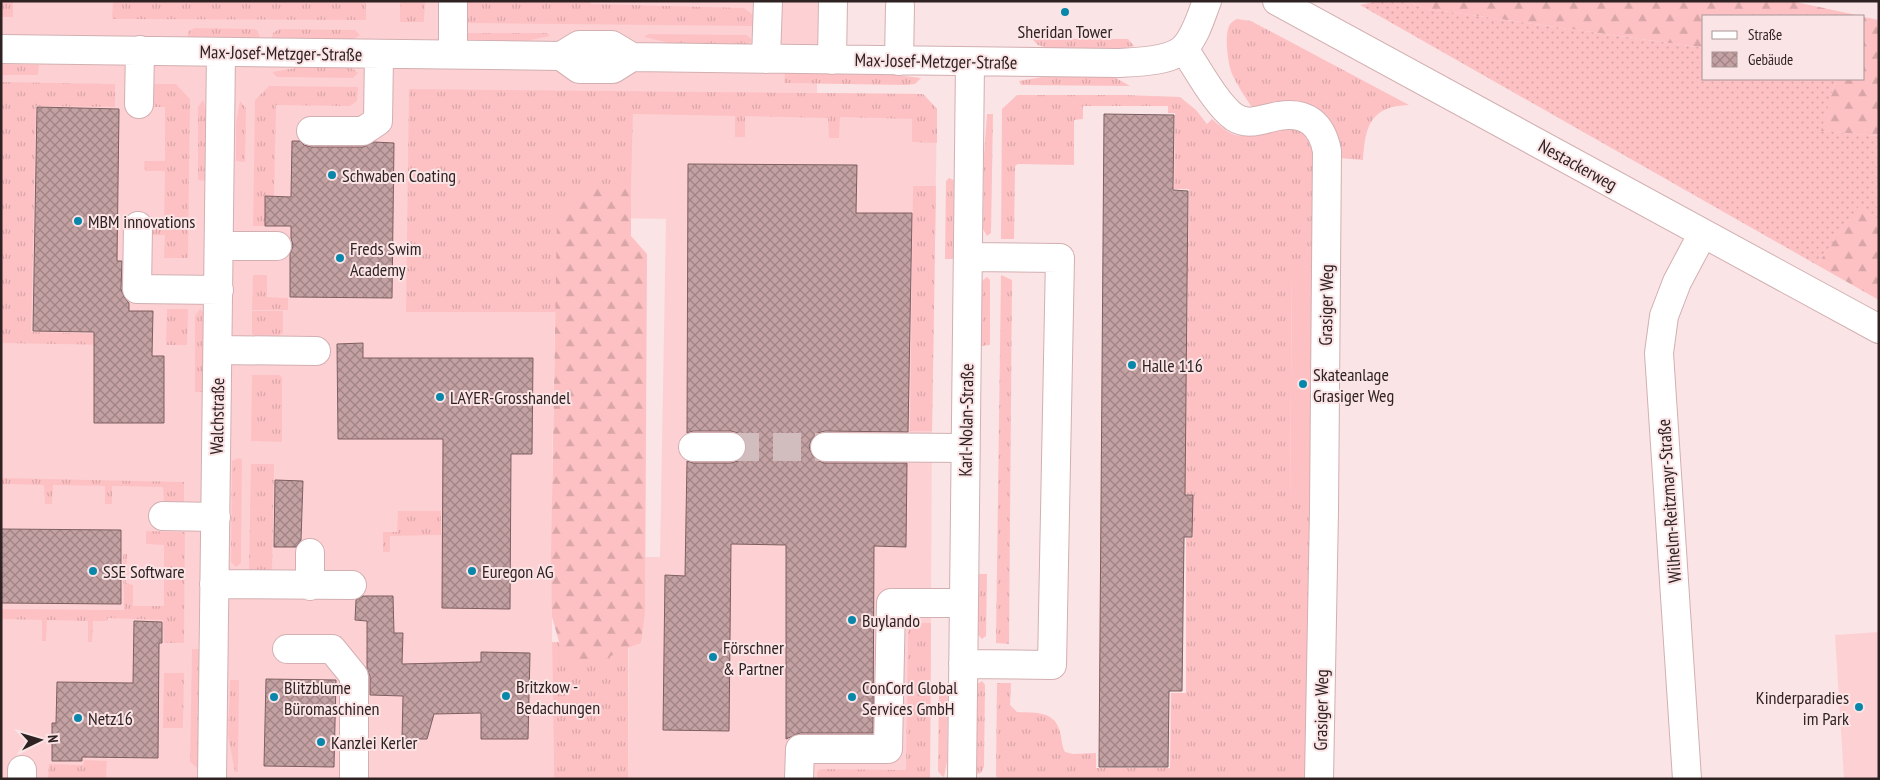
<svg xmlns="http://www.w3.org/2000/svg" width="1880" height="780" font-family="'PT Sans Narrow',sans-serif">
<style>
.built{fill:#fdd1d3}
.grass{fill:url(#grass-tufts)}
.forest{fill:url(#forest-firs)}
.garden{fill:url(#garden-dots)}
.pitch{fill:#fdc1c4}
.building{fill:url(#building-cross-hatch);stroke:#7e5f61}
.lines{fill:none;stroke-linecap:round;stroke-linejoin:round}
.minor-tunnel{stroke:#d2bdbe;stroke-width:28;stroke-dasharray:28 14;stroke-linecap:butt}
.minor-casing{stroke:#d2afb1;stroke-width:30}
.minor{stroke:#fff;stroke-width:28}
.poi-dot{fill:#0887aa;stroke:#fbe4e5;stroke-width:2}
.labels{text-anchor:middle;dominant-baseline:central;stroke-width:4;stroke-linejoin:round;paint-order:stroke}
.poi-label{font-size:18px;fill:#2f2223;stroke:#fbe4e5;text-anchor:start}
.street-label{font-size:18px;fill:#2f2223;stroke:#fbe4e5}
</style>
<defs>
<pattern id="grass-tufts" width="24" height="20" patternUnits="userSpaceOnUse" patternTransform="scale(1.25)"><rect width="24" height="20" fill="#fdc1c4"/><path d="M3 7l-1-3M5 7V3M7 7l1-3M15 17l-1-3M17 17v-4M19 17l1-3" fill="none" stroke="#d9a6a8"/></pattern>
<pattern id="forest-firs" width="22" height="20" patternUnits="userSpaceOnUse" patternTransform="scale(1.25)"><rect width="22" height="20" fill="#fdc1c4"/><path d="M5 1l3.5 6h-7zM16 11l3.5 6h-7z" fill="#d9a6a8"/></pattern>
<pattern id="garden-dots" width="8" height="8" patternUnits="userSpaceOnUse" patternTransform="scale(1.25)"><rect width="8" height="8" fill="#fdc1c4"/><path d="M2 2h.1M6 6h.1" fill="none" stroke="#d9a6a8" stroke-width="1.8" stroke-linecap="round"/></pattern>
<pattern id="building-cross-hatch" width="8" height="8" patternUnits="userSpaceOnUse" patternTransform="scale(1.25)"><rect width="8" height="8" fill="#c4a1a3"/><path d="M0 0l8 8M0 8l8-8" fill="none" stroke="#a08384"/></pattern>
</defs>
<rect width="100%" height="100%" fill="#fbe4e5"/>
<path class="built" d="M1 1H818L817 93 923 94 937 109 932 431 930 779H628L629 557H660L666 219 557 217 552 469V642L554 779H1Z
M1879 632V779H1844L1835 635Z"/>
<path class="grass" d="M1 1H13V17H1Z
M113 1H366V20L112 19Z
M400 1H425L424 22H400Z
M461 1H590L591 4 744 8 753 15 754 26 460 23Z
M1237 19 1251 21 1409 105C1370 106 1365 127 1363 160L1339 158 1334 136 1254 111C1247 99 1238 87 1232 74 1228 64 1223 32 1231 23 1233 21 1235 20 1237 19Z
M195 28 255 29 258 31 260 39 187 38 189 31Z
M279 29 355 30 360 35 354 39H271L273 33Z
M467 33H547L550 36 521 42 466 43Z
M648 34 747 35 752 40 747 46 673 44 644 37Z
M1032 39H1128L1134 46 1122 49H1050L1038 45Z
M1 64 39 65 38 75H1Z
M296 68H352L358 73 353 78 277 77 272 72Z
M785 73 896 75 921 78 915 84 906 85 784 83Z
M1042 77H1114L1130 86 1021 85 1019 81Z
M1 82 115 84V107L36 106 31 332 116 334 115 345 1 343Z
M145 84H176L190 99 188 258H164L165 235H144V225H164L165 171H145L144 161H165V107H145Z
M269 86 358 87 357 101 350 106 276 105 274 197 265 226H253L255 100Z
M409 89 923 94 937 109V143L912 142V119L840 117 839 138H829L828 118 745 116V137H735V116L633 114 631 185 555 312H406Z
M1017 95H1124L1180 97 1196 110 1207 124 1212 119C1232 136 1236 140 1261 131 1271 128 1282 127 1292 125L1316 142V267H1292L1290 502H1314L1309 779H999L996 776 997 683H1011L1010 705 1017 712C1032 713 1053 710 1059 729 1062 736 1061 745 1065 752L1073 754 1096 753V768H1170L1171 693H1186V538L1193 537V495L1185 494 1189 189H1174L1175 113H1168V106H1083V119L1074 120V165L1018 164 1015 166 1014 239H1001L1002 109Z
M203 100C212 125 208 155 208 181L198 180V107Z
M240 101 246 108 245 162 236 161V122Z
M987 114H993L991 233 987 236 983 229 984 155Z
M949 178 954 180 953 259H945L946 181Z
M913 186H936L932 431H910Z
M253 275H267V297L288 298V310H252Z
M1001 275 1012 280 1009 644 996 643Z
M987 277 990 280V345L981 346 982 281Z
M167 309H188L187 345H166Z
M200 309 205 314 204 392H195V316Z
M252 311H283V333L278 336 252 335Z
M252 375H279L282 377V442L251 441Z
M237 458 242 459 241 563 236 567 231 562 232 461Z
M251 464H274L272 572H249Z
M1 478 184 482V505H164L163 487 112 486V504H105V486L53 485 52 504H45L44 485 1 484Z
M398 511H441V535L390 536V552H383V532H397Z
M146 531 185 532 184 643H164L163 620 108 618 107 621H93L92 642H88V621L47 620 46 641H42V620L1 619V609L124 610 123 554H127L126 583 133 585V606H164V545L146 544Z
M979 574H987L986 636 982 639 978 635Z
M913 623H931L930 778 817 779V772L820 769 906 770 908 632Z
M552 642 628 643V779H554Z
M192 649H202L199 761 197 768 190 762Z
M164 673H184L183 728H163Z
M230 680H239L238 772H235L228 736Z
M982 681 985 685 984 767 981 773 977 774V684Z
M939 689H948L947 762 944 777 941 775 938 771Z
M84 760 107 761 106 779H48L49 764 83 765Z"/>
<path class="forest" d="M1405 1H1791L1861 16H1704V48L1428 9Z
M1864 17 1879 20V136L1820 131 1836 79H1864Z
M631 183V236L647 254 645 612 641 643 622 650 593 666 564 659 552 617 551 555 557 217 594 185Z
M1858 206 1879 221V300L1817 265Z"/>
<path class="garden" d="M1379 1H1405L1428 9 1704 48V79H1836L1821 131 1879 136V221L1858 207 1817 265 1360 5Z"/>
<path class="pitch" d="M1292 267H1316L1314 502H1290Z"/>
<path class="building" d="M37 107 119 109 117 261H122L121 289 124 297 129 303V311H153L152 356H164V423H94V332L33 331Z
M1104 114 1174 115 1173 190 1188 191 1185 495H1193L1192 537H1184L1182 691H1169L1168 767H1099Z
M292 141H300L304 145 311 147H363L374 142 394 143 392 298 290 297V254L293 246 291 238V226H265V196L291 197Z
M688 164 857 165 856 213H912L908 432 825 431 818 433 812 439 809 446 812 455 817 460 824 463H907L906 547 874 546 873 733H800L786 739V545L731 544 729 731 663 730 665 575 685 576 687 461 693 463H731L738 461 744 455 747 447 744 439 738 433 731 431H693L687 433Z
M363 343V358H533L532 454H511L510 609 442 608 443 439H338L337 344Z
M275 480 303 481 301 540 296 547H274Z
M1 529 121 530V604L1 603Z
M363 596H393L394 633H403L402 664 481 662V652L530 653 528 739H481V713L434 714 427 739H402L403 696 370 695V676L367 669V621L355 620 356 600Z
M134 621 162 622V643H159L158 758 82 757V761H52V723H56L57 682 133 683Z
M266 679 336 680 334 767 264 766Z"/>
<g class="lines">
<path class="minor-tunnel" d="M731 447H825"/>
<g class="minor-casing">
<path id="minor" d="M453 1V54
M1277 1 1879 329
M1 49 561 56 579 45H612L632 57 1117 63C1136 62 1172 62 1185 47 1196 35 1201 16 1207 1
M1184 49C1197 68 1216 104 1234 117 1249 127 1264 118 1279 116 1307 111 1322 125 1327 151L1324 511 1319 779
M561 56 579 69H613L632 57
M766 59 768 1
M832 60 833 1
M899 61 900 6
M139 104 140 50
M311 131H363L378 121 379 55
M138 226 137 289 219 290
M219 246H277
M218 350 316 351
M693 447H731
M825 447 965 448
M163 516 216 517
M214 584 352 585
M310 586V553
M287 649H332L354 676V779
M963 664 1052 665 1060 258 968 257
M22 779V770
M212 779 221 53
M799 779 800 749H888L891 603H964
M962 779 970 62
M1687 779 1659 353 1664 316 1677 282 1703 233"/>
</g>
<use href="#minor" class="minor"/>
</g>
<g class="poi-dot">
<circle cx="1065" cy="12" r="5"/>
<circle cx="332" cy="175" r="5"/>
<circle cx="78" cy="221" r="5"/>
<circle cx="340" cy="258" r="5"/>
<circle cx="1132" cy="365" r="5"/>
<circle cx="1303" cy="384" r="5"/>
<circle cx="440" cy="397" r="5"/>
<circle cx="93" cy="571" r="5"/>
<circle cx="472" cy="571" r="5"/>
<circle cx="852" cy="620" r="5"/>
<circle cx="713" cy="657" r="5"/>
<circle cx="506" cy="696" r="5"/>
<circle cx="274" cy="697" r="5"/>
<circle cx="852" cy="697" r="5"/>
<circle cx="1859" cy="707" r="5"/>
<circle cx="78" cy="718" r="5"/>
<circle cx="321" cy="742" r="5"/>
</g>
<g class="labels">
<g class="poi-label">
<text x="1065" y="31" text-anchor="middle">Sheridan Tower</text>
<text x="342" y="175">Schwaben Coating</text>
<text x="88" y="221">MBM innovations</text>
<text x="350" y="248">Freds Swim<tspan x="350" dy="21">Academy</tspan></text>
<text x="1142" y="365">Halle 116</text>
<text x="1313" y="374">Skateanlage<tspan x="1313" dy="21">Grasiger Weg</tspan></text>
<text x="450" y="397">LAYER-Grosshandel</text>
<text x="103" y="571">SSE Software</text>
<text x="482" y="571">Euregon AG</text>
<text x="862" y="620">Buylando</text>
<text x="723" y="647">Förschner<tspan x="723" dy="21">&amp; Partner</tspan></text>
<text x="516" y="686">Britzkow -<tspan x="516" dy="21">Bedachungen</tspan></text>
<text x="284" y="687">Blitzblume<tspan x="284" dy="21">Büromaschinen</tspan></text>
<text x="862" y="687">ConCord Global<tspan x="862" dy="21">Services GmbH</tspan></text>
<text x="1849" y="697" text-anchor="end">Kinderparadies<tspan x="1849" dy="21">im Park</tspan></text>
<text x="88" y="718">Netz16</text>
<text x="331" y="742">Kanzlei Kerler</text>
</g>
<g class="street-label">
<text transform="translate(281 53) rotate(1)">Max-Josef-Metzger-Straße</text>
<text transform="translate(936 61) rotate(1)">Max-Josef-Metzger-Straße</text>
<text transform="translate(1578 165) rotate(29)">Nestackerweg</text>
<text transform="translate(1326 305) rotate(-89)">Grasiger Weg</text>
<text transform="translate(217 416) rotate(-89)">Walchstraße</text>
<text transform="translate(966 420) rotate(-89)">Karl-Nolan-Straße</text>
<text transform="translate(1669 501) rotate(-94)">Wilhelm-Reitzmayr-Straße</text>
<text transform="translate(1321 710) rotate(-89)">Grasiger Weg</text>
</g>
</g>
<rect width="1880" height="780" fill="none" stroke="#2f2223" stroke-width="5"/>
<rect x="1702" y="15" width="162" height="65" fill="#fbe4e5" stroke="#a99697"/>
<rect x="1712" y="31" width="25" height="8" fill="#ffffff" stroke="#a99697"/>
<text x="1748" y="40" font-size="15" fill="#2f2223">Straße</text>
<rect x="1712" y="52" width="25" height="15" fill="url(#building-cross-hatch)" stroke="#a99697"/>
<text x="1748" y="65" font-size="15" fill="#2f2223">Gebäude</text>
<g transform="translate(40 740) rotate(85)" stroke="#fbe4e5" stroke-width="4" paint-order="stroke">
<path d="M0-4L9 19L0 12L-9 19Z" fill="#2f2223"/>
<text y="-8" font-size="14" font-weight="bold" text-anchor="middle" fill="#2f2223">N</text>
</g>
</svg>
